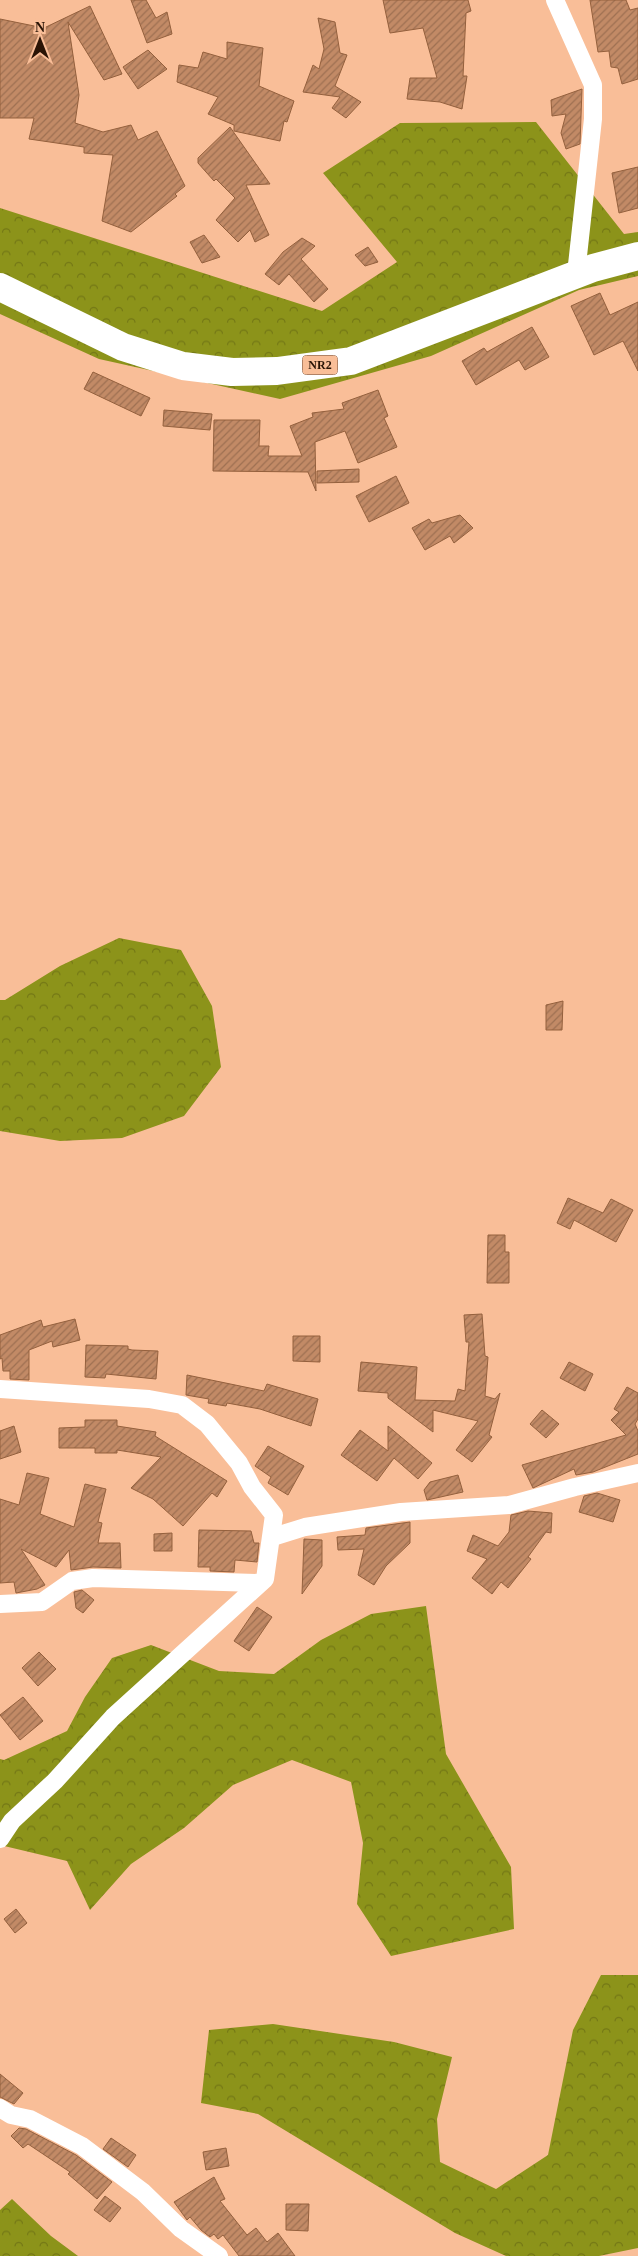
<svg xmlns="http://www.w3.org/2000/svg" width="638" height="2256" font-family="'Times New Roman',serif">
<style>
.forest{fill:url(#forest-crowns)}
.building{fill:url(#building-hatch);stroke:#94603d}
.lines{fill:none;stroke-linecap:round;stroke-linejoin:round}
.street{stroke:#fff;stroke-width:18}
.highway{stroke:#fff;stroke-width:28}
.labels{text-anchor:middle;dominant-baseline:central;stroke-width:4;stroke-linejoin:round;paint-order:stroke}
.shield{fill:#f9be98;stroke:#684732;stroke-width:1}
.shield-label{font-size:12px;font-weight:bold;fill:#2a1406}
</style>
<defs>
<pattern id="forest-crowns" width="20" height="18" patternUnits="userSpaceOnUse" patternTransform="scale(1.25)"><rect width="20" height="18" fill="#8c931a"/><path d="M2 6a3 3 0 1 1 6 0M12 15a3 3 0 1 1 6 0" fill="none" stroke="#737715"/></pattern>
<pattern id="building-hatch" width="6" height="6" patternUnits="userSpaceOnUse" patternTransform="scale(1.25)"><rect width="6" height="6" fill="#c28a66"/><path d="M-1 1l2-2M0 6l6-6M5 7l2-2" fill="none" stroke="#9e7052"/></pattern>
</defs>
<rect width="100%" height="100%" fill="#f9be98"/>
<path class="forest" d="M536 122 624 234 638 232V276L579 290 431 356 280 399 99 359 0 314V208L322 311 397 262 323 173 400 123Z
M119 938 181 950 212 1006 221 1067 184 1116 122 1138 60 1141 0 1131V1000H5L60 966Z
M426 1606 446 1754 511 1867 514 1929 391 1956 357 1904 363 1843 351 1782 292 1760 233 1785 184 1828 131 1864 90 1910 67 1861 0 1845V1759L4 1760 67 1731 85 1697 112 1658 151 1645 219 1671 274 1674 321 1640 371 1614Z
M601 1975H638V2248L599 2256H506L455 2233 258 2114 201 2103 209 2030 273 2024 394 2042 452 2057 437 2119 440 2162 496 2189 548 2155 573 2030Z
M12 2199 51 2236 78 2256H0V2210Z"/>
<path class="building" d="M131 0H146L156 18 167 12 172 34 147 43Z
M383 0H468L471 11 466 13 463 76H467L462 109 440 102 407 99 410 78H437L423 28 390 33Z
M590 0H626L630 10 638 8V79L622 84 618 68 611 67 609 51 598 52Z
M90 6 122 74 104 80 68 22 79 95 75 123 103 132 131 125 138 140 157 131 185 186 175 194 177 196 131 232 102 221 113 155 84 153V147L29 139 34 118H0V19L44 28Z
M318 18 335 22 340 53 347 55 335 86 361 102 346 118 332 108 340 97 303 92 313 65 319 69 324 49Z
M227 42 263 48 259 86 294 101 287 122 284 121 280 141 234 131V125L208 114 218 97 177 82 179 65 198 68 203 52 227 59Z
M148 50 167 69 138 89 123 67Z
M582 89 580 144 566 149 561 133 566 114 552 116 551 100Z
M230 127 270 184 246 185 269 235 255 242 250 230 238 242 216 220 235 198 216 179 214 181 198 163V158Z
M638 167V208L619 213 612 173Z
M204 235 220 257 202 263 190 242Z
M302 238 315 246 301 259 328 289 314 302 289 274 279 285 265 274 283 252Z
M368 247 378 262 365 266 355 255Z
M600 293 610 315 638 302V371L623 341 594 355 571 306Z
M532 327 549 357 525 370 519 360 476 385 462 361 484 348 487 352Z
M93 372 150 398 141 416 84 389Z
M378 390 388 416 384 418 397 447 358 463 345 431 315 442 316 491 308 472 213 471 214 420H260L259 446H269L268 456H302L290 426 313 417 312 413 344 409 342 403Z
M164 410 212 414 210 430 163 426Z
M359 469V482L317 483V471Z
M396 476 409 503 369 522 356 496Z
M460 515 473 528 454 543 450 536 425 550 412 528 429 519 432 523Z
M563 1001 562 1030H546V1005Z
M568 1198 603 1213 611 1199 633 1210 616 1242 574 1220 570 1229 557 1223Z
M488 1235H505V1252H509V1283H487Z
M482 1314 485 1356 488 1357 485 1396 495 1399 500 1393 489 1435 492 1437 472 1462 456 1450 478 1421 433 1410V1432L388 1398V1393L358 1391 361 1362 417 1367 415 1400 455 1401 458 1389 465 1391 469 1342H466L464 1315Z
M75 1319 80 1340 53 1347 52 1341 29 1350V1380L10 1379V1371H3L2 1358 0 1359V1335L41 1320 43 1327Z
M293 1336H320V1362L293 1361Z
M86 1345 128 1346V1349L132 1350 158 1351 156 1379 106 1374 105 1378 85 1377Z
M569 1362 593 1374 585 1391 560 1378Z
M187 1375 264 1391 267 1384 318 1399 311 1426 260 1409 227 1403 226 1406 208 1403 209 1399 186 1395Z
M627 1387 638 1393V1419L635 1424 638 1431V1454L593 1472 576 1475 574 1469 533 1488 522 1465 626 1435 611 1420 619 1412 614 1409Z
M542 1410 559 1424 546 1438 530 1424Z
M85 1420H117V1426L156 1432 155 1436 227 1481 217 1497 212 1493 183 1526 153 1499 131 1488 161 1457 117 1450V1453H95V1448H59V1428L85 1427Z
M14 1426 21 1452 0 1459V1431Z
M388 1426 432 1463 418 1479 394 1458 377 1481 341 1455 360 1430 388 1451Z
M268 1446 304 1466 288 1495 268 1483 271 1477 255 1466Z
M27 1473 49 1478 40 1514 74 1527 85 1484 106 1489 98 1522 102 1523 98 1543H120L121 1568 93 1567 71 1570 69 1550 56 1567 21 1549 45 1585 37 1589 16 1593 14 1582 0 1583V1499L19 1505Z
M458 1475 463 1492 427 1500 424 1490 430 1482Z
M597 1493 620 1500 613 1522 579 1512 584 1496Z
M528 1511 552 1513 551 1533 546 1532 528 1557 531 1559 508 1588 501 1582 492 1594 472 1578 487 1559 467 1551 473 1535 498 1546 509 1532 511 1515Z
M410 1522V1543L386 1566 374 1585 358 1575 364 1549 338 1550 337 1537 365 1535 366 1528Z
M199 1530 251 1531 254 1543H259L257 1562 235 1560 234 1572 210 1571V1567H198Z
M172 1533V1551H154V1534Z
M304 1539 322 1540V1566L302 1594Z
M82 1590 94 1600 83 1613 76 1608 74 1592Z
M257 1607 272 1617 249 1651 234 1641Z
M39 1652 56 1669 38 1686 22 1668Z
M23 1697 43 1721 20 1740 0 1715Z
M16 1909 27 1923 15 1933 4 1919Z
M0 2074 23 2093 14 2104 0 2097Z
M19 2128 26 2129 76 2155 112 2182 97 2199 68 2174 70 2172 28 2144 23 2148 11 2136Z
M111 2138 136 2155 128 2167 103 2149Z
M226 2148 229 2166 206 2170 203 2152Z
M214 2177 225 2199 220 2201 247 2235 256 2228 267 2242 278 2233 295 2256H239L223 2235 218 2239 214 2234 210 2237 201 2230 190 2217 187 2220 174 2202Z
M105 2196 121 2208 110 2222 94 2210Z
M286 2204H309L308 2231 286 2230Z"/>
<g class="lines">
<path class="street" d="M555 0 593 85V119L576 274
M0 1389 149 1399 182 1405 207 1424 239 1463 252 1487 274 1515 265 1579 113 1717 55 1781 12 1821 0 1839
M273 1537 305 1527 401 1512 509 1505 575 1487 638 1473
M0 1604 42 1602 72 1581 93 1578 259 1583
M0 2108 11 2115 30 2119 82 2146 143 2192 181 2229 219 2256"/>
<path class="highway" d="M0 287 123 347 183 366 232 372 277 371 351 361 593 268 638 256"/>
</g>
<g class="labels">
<rect class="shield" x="302.5" y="355.5" width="35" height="19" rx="4"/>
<g class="shield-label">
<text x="320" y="365">NR2</text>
</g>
</g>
<g transform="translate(40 40)" stroke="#f9be98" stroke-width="4" paint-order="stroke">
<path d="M0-4L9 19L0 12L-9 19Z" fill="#2a1406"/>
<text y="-8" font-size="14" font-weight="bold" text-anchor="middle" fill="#2a1406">N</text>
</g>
</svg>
